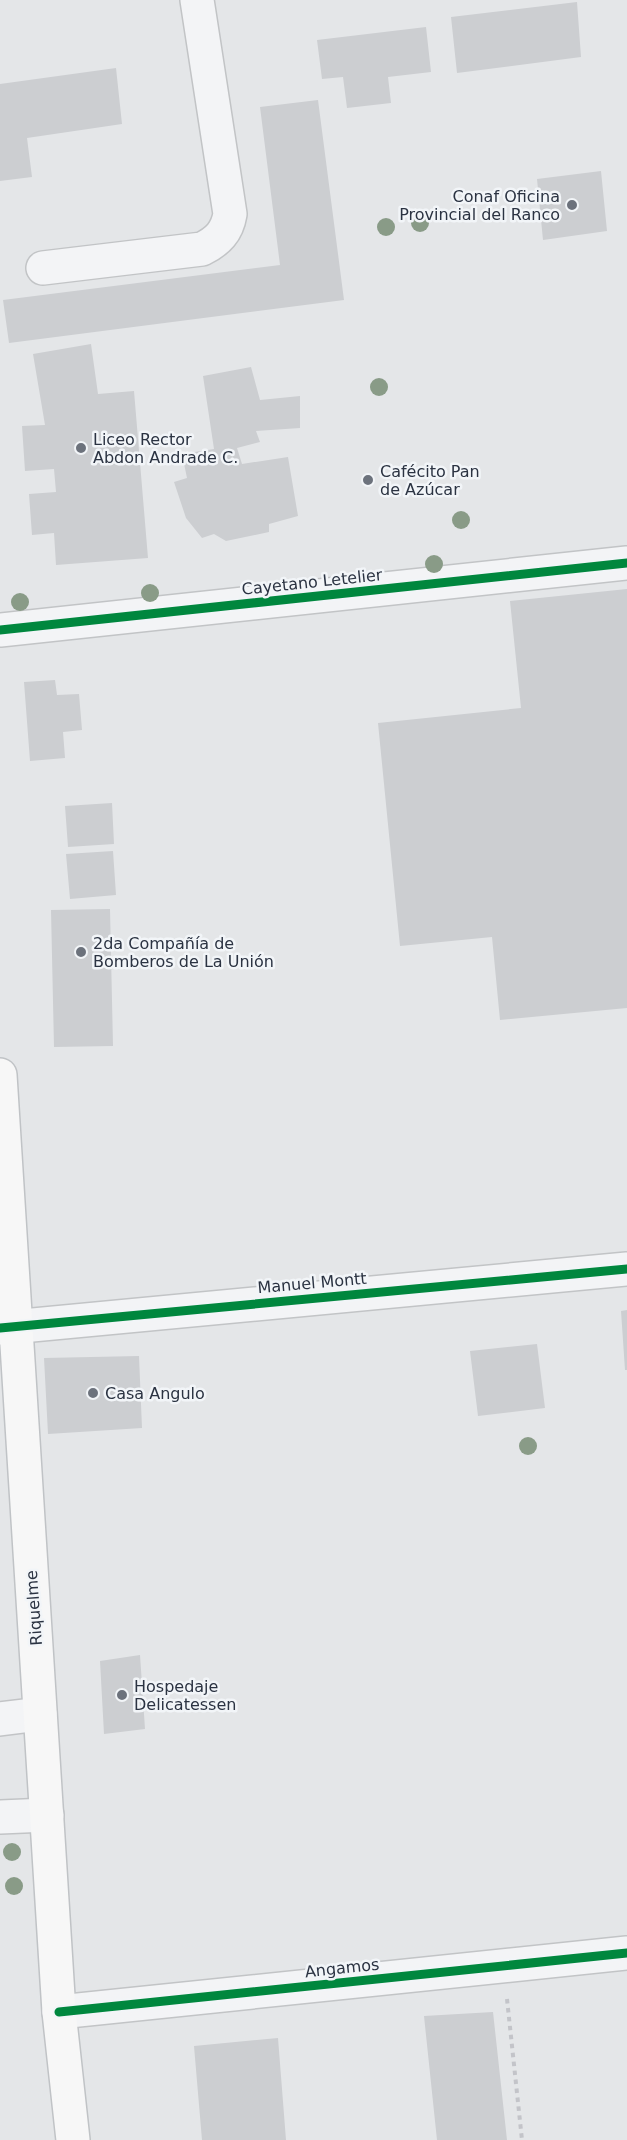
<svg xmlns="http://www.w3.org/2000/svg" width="627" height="2140" font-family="'DejaVu Sans',sans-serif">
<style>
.building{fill:#ccced1}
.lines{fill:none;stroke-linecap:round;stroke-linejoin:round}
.minor-casing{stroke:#c2c4c6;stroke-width:36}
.major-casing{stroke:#c0c3c6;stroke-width:36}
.path{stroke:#c3c4c9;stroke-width:4;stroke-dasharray:4.5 4.5;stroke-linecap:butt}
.minor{stroke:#f3f4f6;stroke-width:33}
.major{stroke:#f7f7f7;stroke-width:33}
.cycleway-casing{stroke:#f2f5f8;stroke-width:13}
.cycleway{stroke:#00873e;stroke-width:9}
.tree{fill:#899b87}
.poi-dot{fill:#6c727c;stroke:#f2f5f8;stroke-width:2}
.labels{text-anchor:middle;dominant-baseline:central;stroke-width:5;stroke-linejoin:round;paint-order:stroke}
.poi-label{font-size:16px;fill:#2b3342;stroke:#f2f5f8;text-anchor:start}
.street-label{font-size:16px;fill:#2b3342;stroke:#f2f5f8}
</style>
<rect width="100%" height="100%" fill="#e4e6e8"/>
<path class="building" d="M577 2 581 57 457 73 451 17Z
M426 27 431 72 388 77 391 103 347 108 343 77 322 79 317 40Z
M116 68 122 124 27 138 32 177 0 181V84Z
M318 100 344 300 9 343 3 300 280 265 260 107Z
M601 171 607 231 543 240 537 179Z
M91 344 98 394 134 391 148 558 56 565 54 533 32 535 29 494 56 492 54 469 25 471 22 426 45 425 33 354Z
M251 367 260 400 300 396V428L256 431 260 442 237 448 242 464 288 457 298 516 269 524V532L226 541 214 534 202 538 186 518 174 482 187 478 182 454 214 449 203 376Z
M627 589V1008L500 1020 492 937 400 946 378 723 521 708 510 601Z
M55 680 57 695 79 694 82 730 63 732 65 758 30 761 24 682Z
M112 803 114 844 68 847 65 806Z
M113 851 116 895 70 899 66 854Z
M110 909 113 1046 54 1047 51 910Z
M627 1310V1370H625L621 1311Z
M537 1344 545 1408 478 1416 470 1351Z
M139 1356 142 1428 48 1434 44 1358Z
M140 1655 145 1729 104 1734 100 1661Z
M493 2012 507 2140H437L424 2016Z
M278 2038 286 2140H202L194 2046Z"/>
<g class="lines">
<g class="minor-casing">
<path id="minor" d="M43 268 202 249C218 241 227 232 230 214L197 0
M0 630 627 563
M0 1328 627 1269
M0 1719 40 1714
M0 1817 47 1815
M59 2012 627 1953"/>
</g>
<g class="major-casing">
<path id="major" d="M0 1075 59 2012 73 2140"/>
</g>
<path class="path" d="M507 1999 522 2140"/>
<use href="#minor" class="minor"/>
<use href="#major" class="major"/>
<g class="cycleway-casing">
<path id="cycleway" d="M0 630 627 563
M0 1328 627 1269
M59 2012 627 1953"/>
</g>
<use href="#cycleway" class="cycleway"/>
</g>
<g class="tree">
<circle cx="420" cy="223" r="9"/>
<circle cx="386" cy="227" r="9"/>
<circle cx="379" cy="387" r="9"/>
<circle cx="461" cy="520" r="9"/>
<circle cx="434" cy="564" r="9"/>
<circle cx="150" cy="593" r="9"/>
<circle cx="20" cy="602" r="9"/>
<circle cx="528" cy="1446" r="9"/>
<circle cx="12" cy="1852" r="9"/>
<circle cx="14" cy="1886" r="9"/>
</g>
<g class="poi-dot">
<circle cx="572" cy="205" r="6"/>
<circle cx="81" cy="448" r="6"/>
<circle cx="368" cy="480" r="6"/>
<circle cx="81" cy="952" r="6"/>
<circle cx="93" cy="1393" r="6"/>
<circle cx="122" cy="1695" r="6"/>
</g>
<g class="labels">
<g class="poi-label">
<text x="560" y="196" text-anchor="end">Conaf Oficina<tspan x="560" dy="18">Provincial del Ranco</tspan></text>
<text x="93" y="439">Liceo Rector<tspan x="93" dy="18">Abdon Andrade C.</tspan></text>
<text x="380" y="471">Cafécito Pan<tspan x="380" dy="18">de Azúcar</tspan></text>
<text x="93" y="943">2da Compañía de<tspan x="93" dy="18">Bomberos de La Unión</tspan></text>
<text x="105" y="1393">Casa Angulo</text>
<text x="134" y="1686">Hospedaje<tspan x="134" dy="18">Delicatessen</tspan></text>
</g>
<g class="street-label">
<text transform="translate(312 582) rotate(-6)">Cayetano Letelier</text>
<text transform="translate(312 1283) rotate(-5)">Manuel Montt</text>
<text transform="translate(34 1608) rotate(-94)">Riquelme</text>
<text transform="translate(342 1968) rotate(-6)">Angamos</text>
</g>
</g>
</svg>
